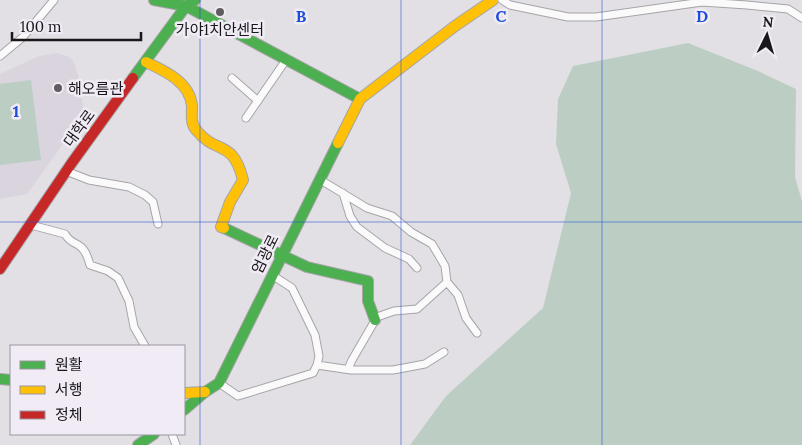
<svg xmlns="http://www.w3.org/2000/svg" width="802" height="445" font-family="Lora,'Noto Sans KR',serif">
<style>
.built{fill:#dad4de}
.green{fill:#bccec4}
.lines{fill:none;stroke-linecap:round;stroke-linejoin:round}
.street-casing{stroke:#a6a4a7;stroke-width:9}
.fast-casing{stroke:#a6a4a7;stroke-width:12}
.slow-casing{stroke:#a6a4a7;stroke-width:12}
.jam-casing{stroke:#a6a4a7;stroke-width:12}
.street{stroke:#fbfafb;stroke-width:7}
.fast{stroke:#4caf50;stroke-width:10}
.slow{stroke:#ffc107;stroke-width:10}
.jam{stroke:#c62828;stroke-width:10}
.grid{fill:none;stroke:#1d4ed8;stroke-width:1;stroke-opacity:0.55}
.poi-dot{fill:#5f5d61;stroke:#f0ebf4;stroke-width:2}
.labels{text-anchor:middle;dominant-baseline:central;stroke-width:5;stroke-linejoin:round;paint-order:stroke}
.poi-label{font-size:15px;fill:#19171a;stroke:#f0ebf4}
.street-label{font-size:15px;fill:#19171a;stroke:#f0ebf4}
.grid-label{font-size:16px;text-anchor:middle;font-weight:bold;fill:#1d4ed8;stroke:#f0ebf4;stroke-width:5;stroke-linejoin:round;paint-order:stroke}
</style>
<rect width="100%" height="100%" fill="#e2e0e4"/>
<path class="built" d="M57 53 69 57 73 61 79 77 84 115 27 194 0 199V74L39 56Z"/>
<path class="green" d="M688 43 758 71 796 89 795 177 802 201V445H410L446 396 543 308 571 193 556 144 558 99 573 66Z
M31 80 41 160 0 165V84Z"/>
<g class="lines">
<g class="street-casing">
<path id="street" d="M502 0 510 5 568 17H596L702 2 747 5 788 9 802 18
M0 56 23 37 54 0
M232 78 258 101
M246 118 286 60
M66 171 89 180 129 187 145 195 153 202 158 224
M319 179 367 208 392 216 411 232 432 244 445 266 447 282 458 295 466 318 477 333
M343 193 350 216 357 227 385 248 409 259 417 268
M31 225 65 234C71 244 74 241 81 247 87 252 88 259 90 265L108 271 118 278 129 301 134 327 145 346
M317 365 351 370H393L425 364 444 352
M348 369 352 360 377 317 394 311 417 309 447 282
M219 383 238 396 313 373 317 365 319 356 315 335 292 288 272 275
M172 434 176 445"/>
</g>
<g class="fast-casing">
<path id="fast" d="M154 0 186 6 360 99
M133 78 186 6 195 0
M224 228 307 267 368 281V301L375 320
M0 379 11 380
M184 410 205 392 219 383 338 143
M138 445 154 434"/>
</g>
<g class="slow-casing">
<path id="slow" d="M146 62C165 71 190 82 192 106 192 116 190 123 197 131 217 155 233 139 243 180L230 202 221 227 224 228
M338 143 360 99 455 26 493 0
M184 393 205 392"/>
</g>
<g class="jam-casing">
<path id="jam" d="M0 269 71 164 133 78"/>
</g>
<use href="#street" class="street"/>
<use href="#fast" class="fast"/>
<use href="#slow" class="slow"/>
<use href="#jam" class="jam"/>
</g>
<path class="grid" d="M200 0V445M401 0V445M602 0V445M0 222H802"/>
<g class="poi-dot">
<circle cx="220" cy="12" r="5"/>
<circle cx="58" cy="88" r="5"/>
</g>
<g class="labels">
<g class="poi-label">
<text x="220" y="29">가야1치안센터</text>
<text x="68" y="88" text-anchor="start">해오름관</text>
</g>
<g class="street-label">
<text transform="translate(79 128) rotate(-54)">대학로</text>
<text transform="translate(265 254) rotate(-64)">엄광로</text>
</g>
</g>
<g class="grid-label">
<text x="301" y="22">B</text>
<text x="501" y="22">C</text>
<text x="702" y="22">D</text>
<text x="16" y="117">1</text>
</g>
<rect x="10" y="345" width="175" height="90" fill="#f0ebf4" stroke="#9a969d"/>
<rect x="20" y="361" width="25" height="8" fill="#4caf50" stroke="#9a969d"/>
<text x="55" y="370" font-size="15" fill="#19171a">원활</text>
<rect x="20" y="386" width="25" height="8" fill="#ffc107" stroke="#9a969d"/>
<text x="55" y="395" font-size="15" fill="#19171a">서행</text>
<rect x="20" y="411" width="25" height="8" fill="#c62828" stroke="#9a969d"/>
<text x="55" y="420" font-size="15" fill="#19171a">정체</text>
<g transform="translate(767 35) rotate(5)" stroke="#f0ebf4" stroke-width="4" paint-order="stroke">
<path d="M0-4L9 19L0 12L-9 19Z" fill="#19171a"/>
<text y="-8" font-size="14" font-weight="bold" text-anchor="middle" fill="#19171a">N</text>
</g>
<path d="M12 32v8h129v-8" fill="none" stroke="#19171a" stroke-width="2.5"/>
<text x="20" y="32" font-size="15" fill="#19171a" stroke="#f0ebf4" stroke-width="4" paint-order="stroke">100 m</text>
</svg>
